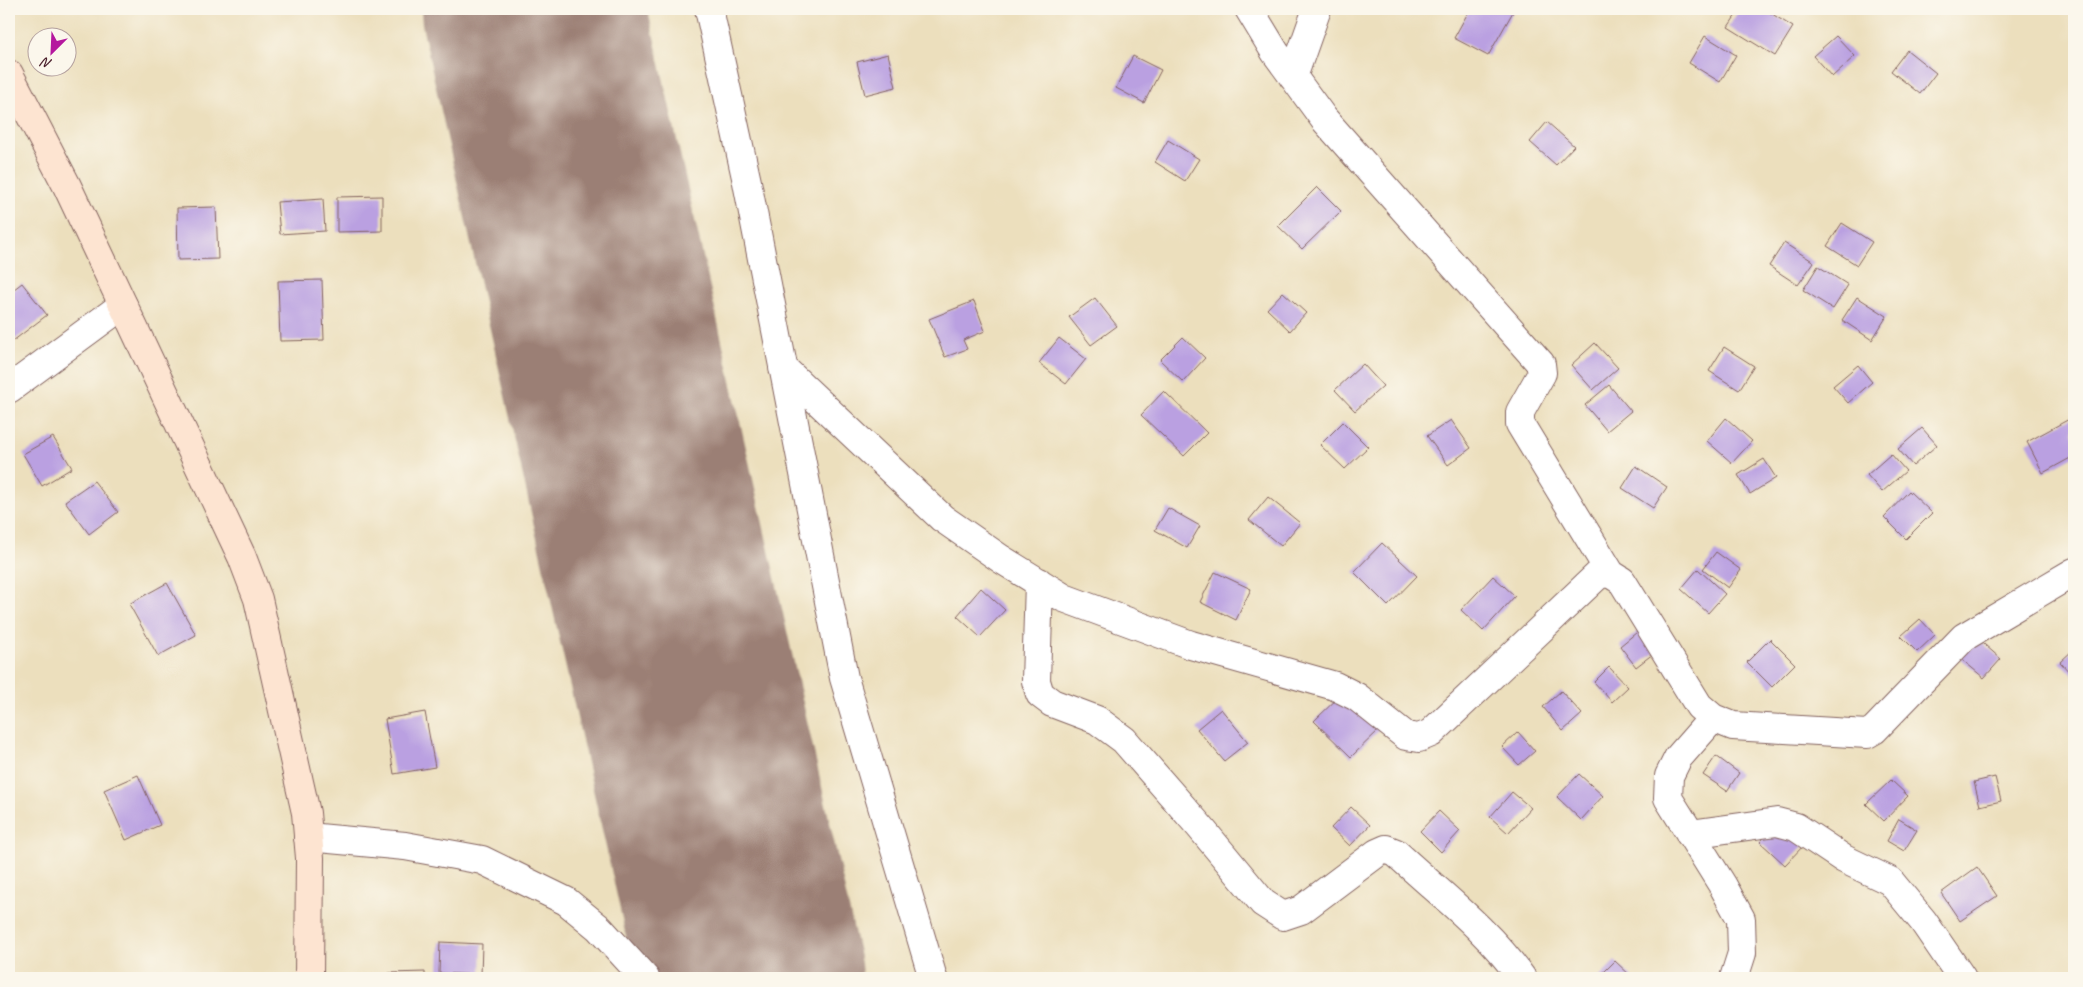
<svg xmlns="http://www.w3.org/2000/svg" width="2083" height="987" font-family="Caveat,sans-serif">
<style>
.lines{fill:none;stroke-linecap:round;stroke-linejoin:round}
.runway{stroke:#9b7f74;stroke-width:224}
.building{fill:#baa0e1}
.street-casing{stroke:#83625e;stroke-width:30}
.secondary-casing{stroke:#83625e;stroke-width:30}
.street{stroke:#fff;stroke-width:28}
.secondary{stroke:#fde4d1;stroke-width:28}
</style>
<rect width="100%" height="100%" fill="#fbf7ec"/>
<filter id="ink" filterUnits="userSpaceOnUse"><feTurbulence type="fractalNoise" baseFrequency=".02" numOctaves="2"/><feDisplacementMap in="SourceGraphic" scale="10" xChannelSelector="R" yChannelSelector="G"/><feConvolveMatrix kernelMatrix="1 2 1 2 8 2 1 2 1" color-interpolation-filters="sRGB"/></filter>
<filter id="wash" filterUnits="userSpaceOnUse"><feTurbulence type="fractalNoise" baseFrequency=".0096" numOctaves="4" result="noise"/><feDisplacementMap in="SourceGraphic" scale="20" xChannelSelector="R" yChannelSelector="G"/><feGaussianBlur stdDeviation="1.12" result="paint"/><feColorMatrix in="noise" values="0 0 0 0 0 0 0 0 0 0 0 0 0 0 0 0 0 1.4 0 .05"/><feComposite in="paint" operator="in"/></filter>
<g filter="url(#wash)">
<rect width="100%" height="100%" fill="#ecdfbd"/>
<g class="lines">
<path class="runway" d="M533 9 750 978"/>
</g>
<g id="blocks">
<path class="building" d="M1470 9 1514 10 1488 56 1454 38Z
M1740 9H1764L1793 27 1775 56 1728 27Z
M1705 36 1736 55 1720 82 1689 63Z
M1836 36 1855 56 1832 77 1813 56Z
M1907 50 1936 73 1920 94 1891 71Z
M888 54 896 87 865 95 857 62Z
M1133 56 1161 70 1144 103 1116 88Z
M1547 122 1574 146 1556 165 1530 142Z
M1168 140 1199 159 1185 181 1155 162Z
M1317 187 1341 211 1302 249 1278 226Z
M382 196V231L337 232V197Z
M323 199 325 231 280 234 277 202Z
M216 207 218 259 178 260 177 208Z
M1842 223 1872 242 1857 265 1827 246Z
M1784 243 1814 262 1798 285 1769 266Z
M1818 266 1848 285 1833 309 1803 290Z
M322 280 324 340 280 341 278 281Z
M22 283 47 315 9 344V293Z
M1283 292 1306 313 1290 331 1267 309Z
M1857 297 1887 316 1872 340 1842 320Z
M1095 298 1117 326 1091 345 1069 317Z
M974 301 985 331 963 340 967 349 945 357 929 319Z
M1183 337 1205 358 1183 382 1160 360Z
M1059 338 1086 359 1066 384 1039 363Z
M1595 343 1618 368 1593 390 1571 365Z
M1724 347 1754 366 1739 390 1709 371Z
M1363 364 1383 386 1355 411 1335 390Z
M1858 365 1872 382 1848 403 1833 386Z
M1609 385 1631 411 1607 431 1585 405Z
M1164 391 1207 433 1184 456 1141 415Z
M2073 417 2074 456 2043 473 2027 442Z
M1726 418 1752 441 1732 463 1707 441Z
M1451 420 1471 448 1448 465 1427 436Z
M1343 422 1368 447 1345 469 1320 445Z
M1922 428 1937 445 1913 466 1898 449Z
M53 437 72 468 42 486 23 454Z
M1891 454 1906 471 1882 492 1867 475Z
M1764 459 1776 478 1750 494 1738 475Z
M1636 466 1667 487 1653 508 1622 488Z
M94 481 118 512 89 534 65 501Z
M1909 491 1932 513 1906 539 1884 517Z
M1268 497 1300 523 1281 546 1249 520Z
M1168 508 1200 526 1187 548 1155 530Z
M1382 543 1417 576 1388 606 1354 572Z
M1716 552 1741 570 1728 588 1703 569Z
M1698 569 1725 594 1708 613 1681 589Z
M1215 572 1251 589 1236 620 1200 602Z
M1493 576 1515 596 1483 631 1461 610Z
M167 583 196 635 158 656 129 604Z
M981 588 1005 610 980 637 957 616Z
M1920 619 1935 635 1917 652 1901 636Z
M1642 628 1658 650 1636 667 1620 646Z
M1977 638 2001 659 1984 678 1960 658Z
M1770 639 1795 664 1772 687 1747 662Z
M2074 649V677L2060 662Z
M1609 667 1628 687 1612 702 1594 682Z
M1345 691 1382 727 1351 757 1314 721Z
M1561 691 1582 714 1563 731 1543 707Z
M1221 709 1248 742 1224 761 1197 729Z
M425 712 435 767 394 774 385 719Z
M1518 732 1535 751 1519 765 1502 747Z
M1716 756 1739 773 1727 791 1703 775Z
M1579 774 1603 796 1581 820 1557 797Z
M138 775 160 825 126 840 104 790Z
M1995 777 2001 801 1980 806 1974 782Z
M1891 780 1908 796 1884 821 1866 804Z
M1512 792 1531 808 1508 833 1490 817Z
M1351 807 1370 825 1350 846 1331 828Z
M1439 811 1460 831 1441 852 1420 831Z
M1899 819 1917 830 1904 851 1887 841Z
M1780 821 1805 844 1785 865 1760 842Z
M1977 867 1997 896 1960 921 1941 893Z
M440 942 482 944 481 975 439 973Z
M1615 961 1633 978H1598Z
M425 972V978H389V973Z"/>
</g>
</g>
<g filter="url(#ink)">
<use href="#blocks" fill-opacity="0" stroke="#83625e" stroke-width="1"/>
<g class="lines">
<g class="street-casing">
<path id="street" d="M709 9 747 182 844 678 933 978
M1249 9 1275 52 1324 119 1541 364 1542 373 1520 412V424L1611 574
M1293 77 1317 9
M783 368 942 518 1001 559 1064 598 1191 645 1335 686 1357 697 1406 736 1419 738 1431 733 1600 573 1611 574 1622 581 1699 706 1713 718 1733 726 1867 734 1874 730 1964 637 2074 572
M9 389 123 305
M1039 582 1036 681 1040 694 1052 703 1097 720 1124 740 1200 827 1263 903 1283 916 1301 910 1377 853 1386 849 1396 853C1439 893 1488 930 1522 978
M1713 718 1678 758 1669 776 1668 798 1723 886 1741 919 1742 953 1734 978
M1690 834 1777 822 1796 827 1844 859 1890 881 1923 921 1962 978
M308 837 405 846 482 860 566 901 599 928 645 978"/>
</g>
<g class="secondary-casing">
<path id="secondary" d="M9 74 67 186 242 557 258 599 306 813 310 858 309 978"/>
</g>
<use href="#street" class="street"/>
<use href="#secondary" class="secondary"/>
</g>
</g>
<rect width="2083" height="987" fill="none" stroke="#fbf7ec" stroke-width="30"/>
<g transform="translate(52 52) rotate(204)"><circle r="24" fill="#fbf7ec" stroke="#b4a19f"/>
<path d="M0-4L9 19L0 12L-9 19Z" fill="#b5179e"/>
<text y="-8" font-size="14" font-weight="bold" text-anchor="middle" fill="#4a1f2b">N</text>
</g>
</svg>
